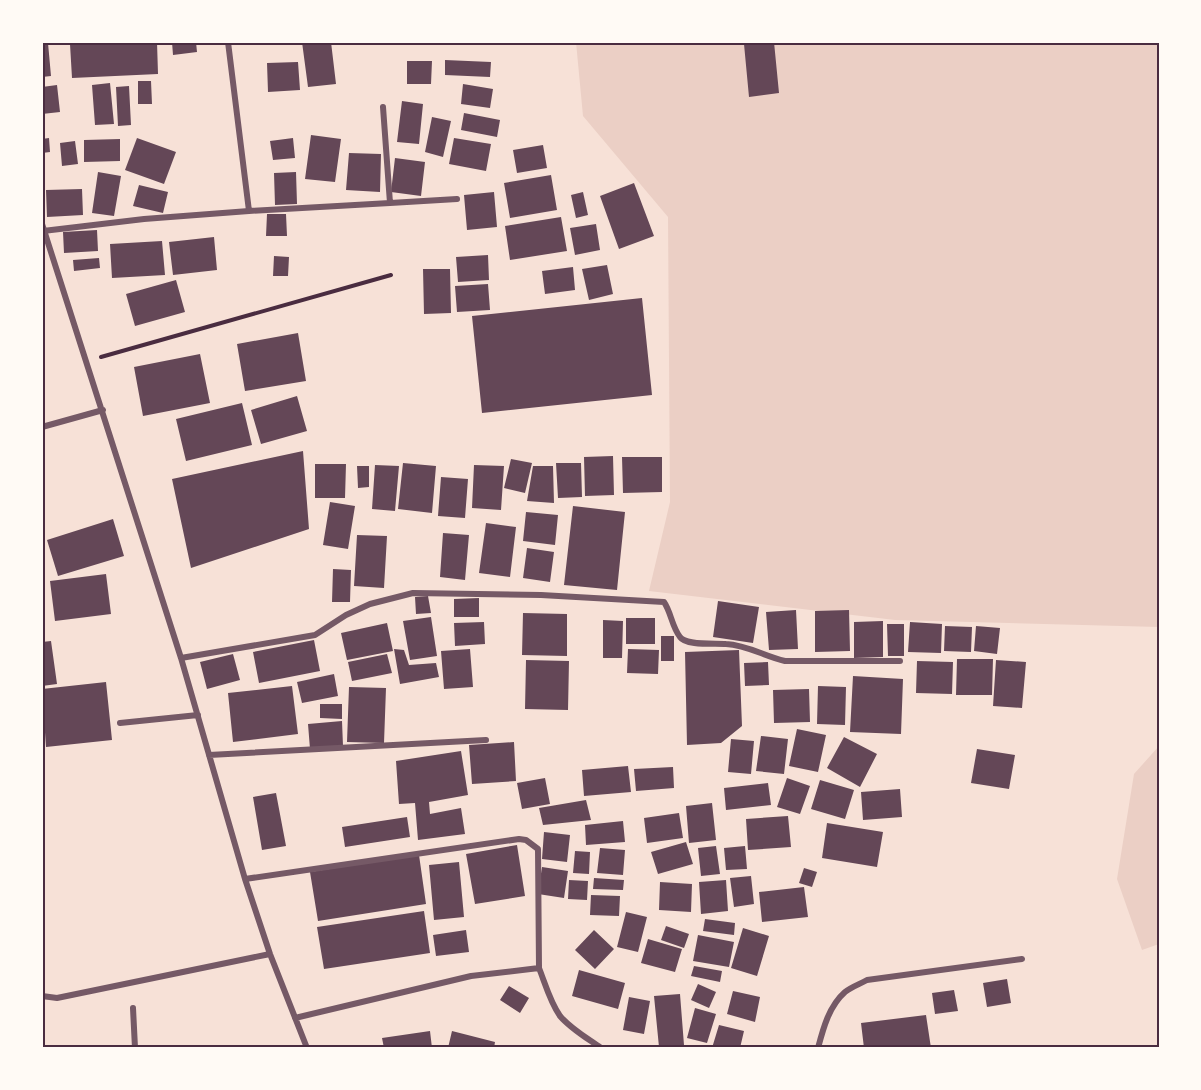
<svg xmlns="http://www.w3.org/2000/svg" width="1201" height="1090" font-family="'Source Serif 4',serif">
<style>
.green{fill:#ebcfc5}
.building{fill:#644757}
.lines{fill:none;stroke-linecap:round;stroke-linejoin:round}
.path{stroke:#4a2c40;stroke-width:4}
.minor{stroke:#755966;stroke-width:6}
.neatline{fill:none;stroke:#4a2c40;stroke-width:2}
</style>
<rect width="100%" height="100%" fill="#f7e1d7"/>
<path class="green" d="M576 42H1159V627L895 620 649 591 670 502 668 217 583 116Z
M1159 746V944L1142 950 1117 879 1134 774Z"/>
<path class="building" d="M157 42 158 74 72 78 70 44Z
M172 42H196L197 52 173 55Z
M302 42H331L336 84 308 87Z
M774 42 779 93 749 97 744 44Z
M42 43H48L51 76 42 77Z
M445 60 491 62 490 77 445 75Z
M407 61H432L431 84H407Z
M298 62 300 90 268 92 267 63Z
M138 81H151L152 104H138Z
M110 83 114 124 95 125 92 85Z
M463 84 493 89 490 108 461 104Z
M57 85 60 112 42 114V87Z
M129 86 131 125 118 126 116 87Z
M402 101 423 104 419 144 397 142Z
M464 113 500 120 497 137 461 130Z
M432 117 451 121 443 157 425 152Z
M311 135 341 139 335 182 305 179Z
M49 138 50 152 42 153V139Z
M137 138 176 152 164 184 125 170Z
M293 138 295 158 273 160 270 141Z
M454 138 491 144 486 171 449 164Z
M120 139V161L84 162V140Z
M75 141 78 164 62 166 60 143Z
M543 145 547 168 517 173 513 150Z
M349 153 381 154 380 192 346 190Z
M395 158 425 162 421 196 391 192Z
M98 172 121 176 114 216 92 213Z
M296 172 297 204 275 205 274 173Z
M551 175 557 210 510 218 504 183Z
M634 183 654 236 619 249 600 196Z
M139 185 168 192 163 213 133 206Z
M82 189 83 215 47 217 46 190Z
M494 192 497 227 467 230 464 195Z
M583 192 588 215 576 218 571 195Z
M267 214H286L287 236H266Z
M561 217 567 251 510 260 505 226Z
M596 224 600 250 575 255 570 228Z
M97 230 98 251 64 253 63 232Z
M214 237 217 270 173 275 169 242Z
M162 241 165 275 112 278 110 244Z
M488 255 489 280 458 282 456 257Z
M274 256 289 257 288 276H273Z
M99 258 100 268 74 271 73 260Z
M607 265 613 294 589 300 582 269Z
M573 267 575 290 545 294 542 271Z
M423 269H450L451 313 424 314Z
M176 280 185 312 135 326 126 294Z
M488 284 490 310 457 312 455 286Z
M642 298 652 395 482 413 472 316Z
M298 333 306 381 245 391 237 344Z
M200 354 210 403 143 416 134 367Z
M297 396 307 431 261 444 251 410Z
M242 403 252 445 186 461 176 419Z
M303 451 309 529 191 568 172 479Z
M613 456 614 495 585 496 584 457Z
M622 457H662V492L623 493Z
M511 459 532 463 525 493 504 488Z
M403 463 436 466 432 513 398 509Z
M556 463H581L582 497 558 498Z
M315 464H346L345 498H315Z
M375 465 399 466 395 511 372 509Z
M474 465 504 466 501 510 472 508Z
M357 466H369V487L358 488Z
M533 466H553L554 503 527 501Z
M441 477 468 479 465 518 438 516Z
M330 502 355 506 348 549 323 545Z
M573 506 625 512 617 590 564 585Z
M526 512 558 515 555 545 523 541Z
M113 519 124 556 58 576 47 540Z
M486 523 516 527 510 577 479 573Z
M443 533 469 535 465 580 440 577Z
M357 535 387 536 384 588 354 586Z
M527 548 554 552 550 582 523 578Z
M333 569 351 570 350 602H332Z
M106 574 111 614 55 621 50 581Z
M428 596 431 613 416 614 415 597Z
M479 598V617H454V599Z
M718 601 759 607 753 643 713 637Z
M796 610 798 649 769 650 766 612Z
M849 610 850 651 815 652V611Z
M523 613 567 614V656L522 655Z
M431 617 437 656 410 660 403 621Z
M626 618H655V644H626Z
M603 620 623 621 622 658H603Z
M883 621V657L854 658V622Z
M484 622 485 644 455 646 454 623Z
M910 622 942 624 941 653 908 652Z
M387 623 393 651 347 660 341 633Z
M887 624H904V656H888Z
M945 626 972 627 971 652 944 651Z
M976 626 1000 628 997 654 974 651Z
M661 636H674V661H661Z
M314 640 320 671 259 683 253 652Z
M51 641 57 684 42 686V642Z
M394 649 404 650 409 665 436 663 439 677 400 684Z
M470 649 473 687 444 689 441 651Z
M628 649 659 650 658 674 627 673Z
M739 650 742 726 721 743 687 745 685 652Z
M233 654 240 680 207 689 200 662Z
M387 654 392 673 352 681 348 662Z
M957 659H993L992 695H956Z
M526 660 569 661 568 710 525 709Z
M996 660 1026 662 1022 708 993 706Z
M917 661 953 662 952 694 916 693Z
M768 662 769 685 745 686 744 663Z
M334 674 338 696 302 703 297 682Z
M853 676 903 679 901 734 850 732Z
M106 682 112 740 46 747 42 689Z
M292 686 298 734 233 742 228 693Z
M818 686 846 687 845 725 817 724Z
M349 687 386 688 384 743 347 742Z
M809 689 810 722 774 723 773 690Z
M320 704H342V719L320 718Z
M342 721 343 746 310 749 308 724Z
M797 729 826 735 818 772 789 766Z
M761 736 788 739 784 774 756 771Z
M844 737 877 754 860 787 827 768Z
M731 739 754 741 751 774 728 772Z
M514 742 516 781 472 784 469 745Z
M977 749 1015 755 1009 789 971 783Z
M461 751 468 795 429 802 430 814 461 808 465 834 418 840 415 803 399 804 396 761Z
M628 766 631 792 584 796 582 770Z
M673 767 674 788 636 791 634 769Z
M545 778 550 804 522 809 517 783Z
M787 778 810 786 800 814 777 807Z
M820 780 854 790 845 819 811 809Z
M768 783 771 805 726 810 724 788Z
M900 789 902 817 863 820 861 792Z
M276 793 286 846 262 850 253 797Z
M586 800 591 820 543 825 539 808Z
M712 803 716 840 689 843 686 806Z
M679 813 683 838 647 843 644 818Z
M788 816 791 847 748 850 746 819Z
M407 817 410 837 345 847 342 827Z
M623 821 625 842 586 845 585 825Z
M827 823 883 832 877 867 822 858Z
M544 832 570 835 567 862 542 859Z
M686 842 693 864 658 874 651 852Z
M517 845 525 896 475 904 466 854Z
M716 846 720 874 701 876 698 848Z
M745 846 747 869 726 870 724 848Z
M600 848 625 850 623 875 597 873Z
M575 851 590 852 589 874 573 873Z
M419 855 426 904 318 921 310 872Z
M459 862 464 917 434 920 429 865Z
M542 867 568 871 564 898 538 894Z
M804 868 817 872 812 887 799 883Z
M751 876 754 904 734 907 730 878Z
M594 878 624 880 623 890 593 889Z
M569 880 588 881 587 900 568 899Z
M726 880 728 911 701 914 699 882Z
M660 882 692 884 691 912 659 910Z
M804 887 808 917 762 922 759 892Z
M591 895 620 896 619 916 590 915Z
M424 911 430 953 324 969 317 927Z
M626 912 647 917 638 952 617 947Z
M705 919 735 923 734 935 703 931Z
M666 926 689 934 684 948 661 940Z
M743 928 769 936 757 976 731 968Z
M466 930 469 952 436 956 433 935Z
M594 930 614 949 595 969 575 950Z
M698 935 734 942 729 967 693 961Z
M648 939 682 949 675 972 641 963Z
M694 966 722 971 720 982 691 976Z
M579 970 625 983 618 1009 572 996Z
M1007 979 1011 1003 987 1007 983 983Z
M698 984 716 992 709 1008 691 1000Z
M509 986 529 998 520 1013 500 1000Z
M954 990 958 1011 935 1014 932 993Z
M733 991 760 997 755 1022 727 1014Z
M680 994 684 1045 659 1047 654 996Z
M629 997 650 1001 644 1034 623 1030Z
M695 1008 716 1014 707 1043 687 1038Z
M926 1015 931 1048H864L861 1023Z
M719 1025 744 1031 740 1048H712Z
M430 1031 432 1048H384L382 1038Z
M452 1031 495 1042 494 1048H448Z"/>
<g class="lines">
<path class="path" d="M101 357 391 275"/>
<path class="minor" d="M390 203 457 199
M249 211 390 203 383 107
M42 224 181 658 245 879 270 954 307 1048
M43 231 144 219 249 211 228 42
M42 427 103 410
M181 658 315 635 346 615 370 604 413 593 541 595 664 602C671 612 672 627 680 637 686 646 715 643 726 644 747 645 764 656 785 661H900
M120 723 198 715
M209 755 486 740
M245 879 519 839 526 840 538 849 539 968
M42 996 57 998 270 954
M133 1008 135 1048
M295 1018 471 976 539 968C545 983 550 1002 560 1016 571 1029 587 1038 601 1048
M818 1048C823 1029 829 1006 845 992 851 987 860 984 867 980L1022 959"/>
</g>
<rect width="1201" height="1090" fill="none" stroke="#fffaf5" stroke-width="87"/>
<rect x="44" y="44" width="1114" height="1002" class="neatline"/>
</svg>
